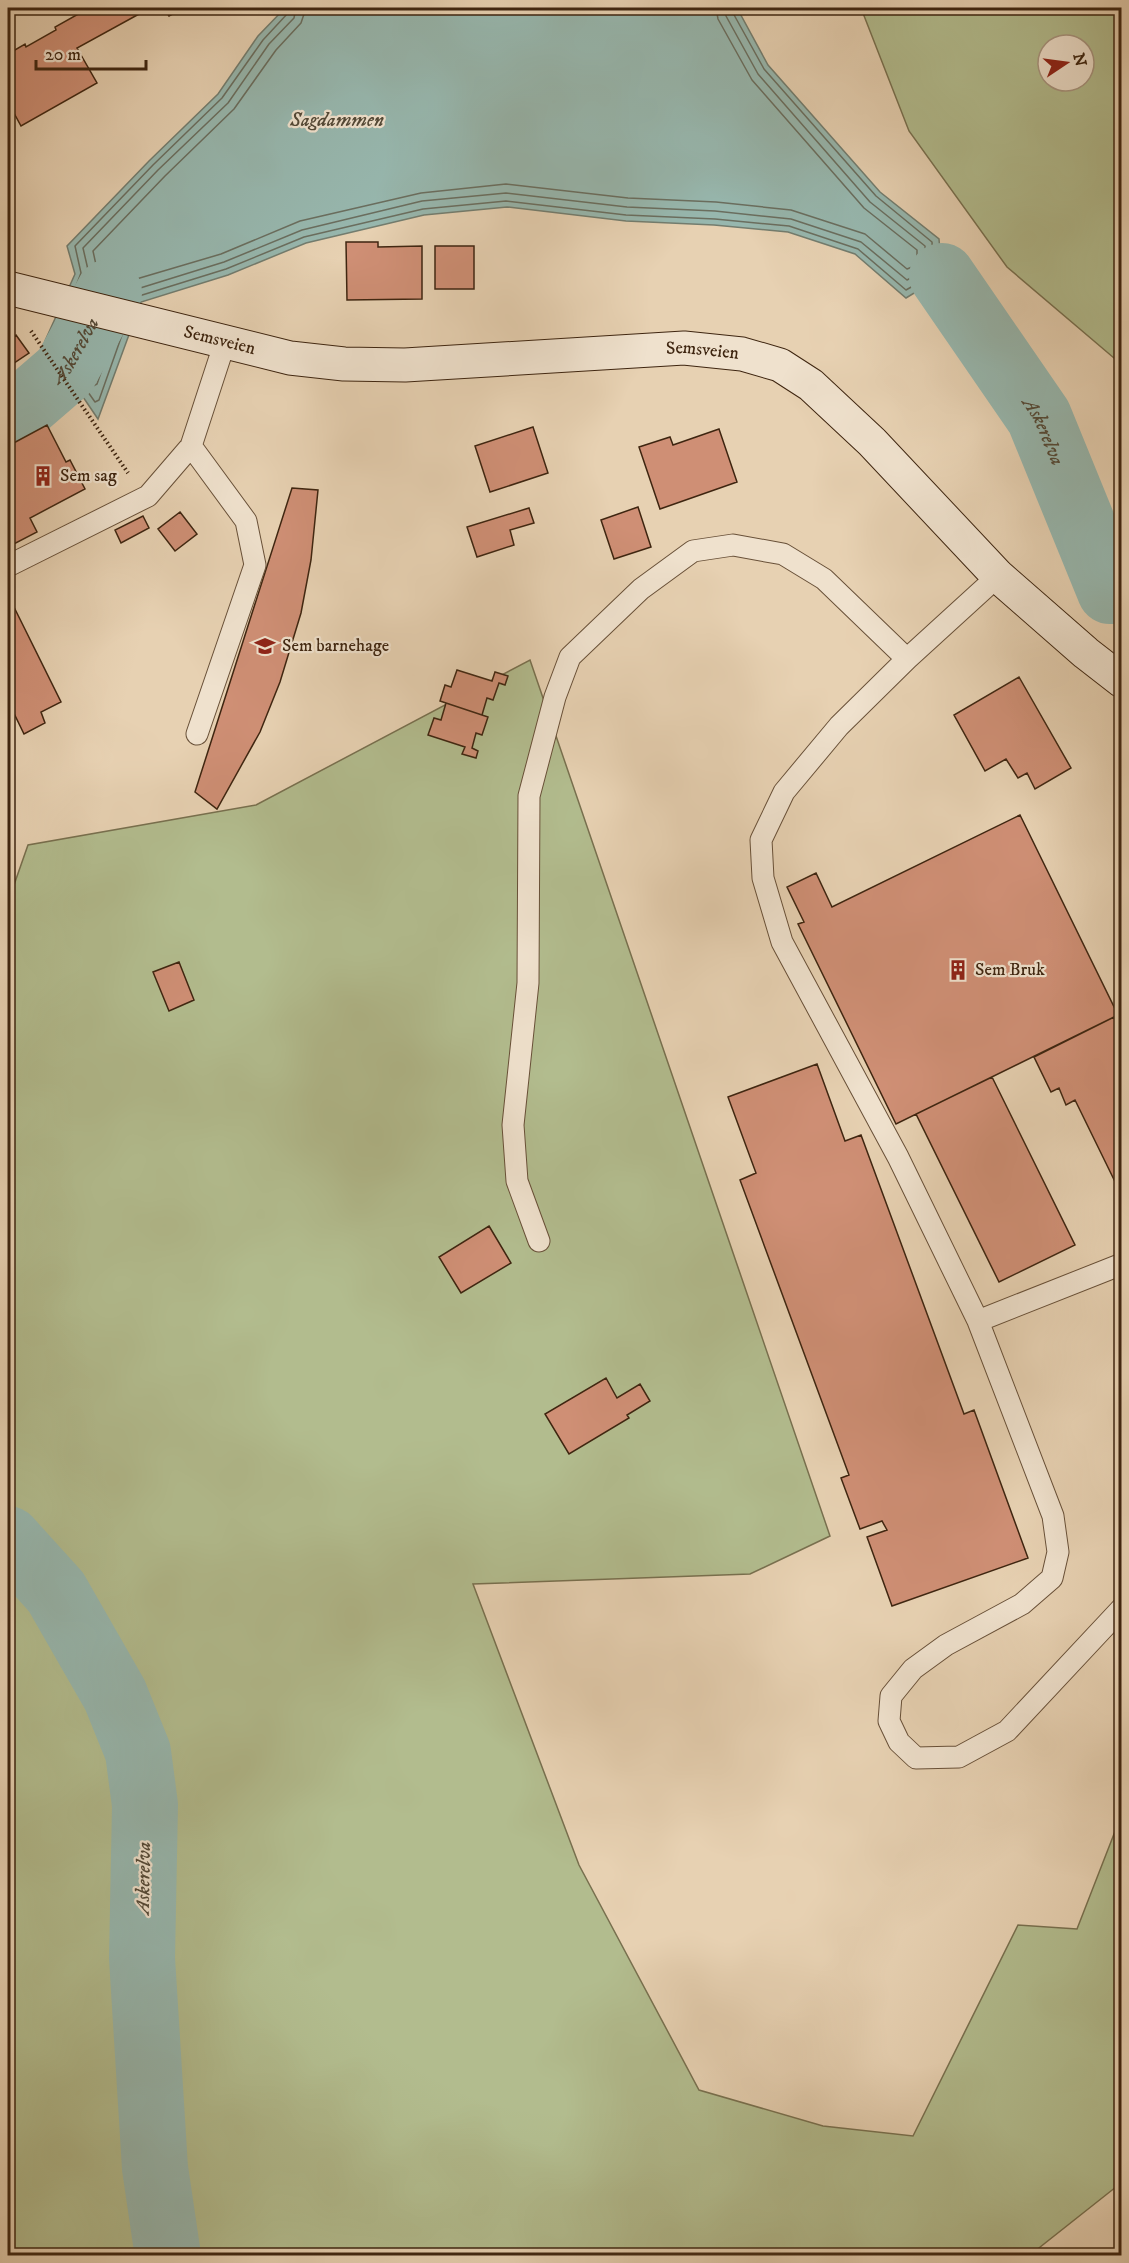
<svg xmlns="http://www.w3.org/2000/svg" width="1129" height="2263" font-family="'IM FELL DW Pica',serif">
<style>
.green{fill:#b2bc8e;stroke:#78704f;stroke-width:1.5;fill-rule:evenodd}
.water{fill:#97b7ae;stroke:#737d6f;stroke-width:1.5}
.lines{fill:none;stroke-linecap:round;stroke-linejoin:round}
.shore{stroke:#6a6e5f;stroke-width:1.5}
.river{stroke:#97b7ae;stroke-width:66}
.building{fill:#cf8f75;stroke:#3e2510;stroke-width:1.5}
.service-casing{stroke:#685038;stroke-width:23}
.secondary-casing{stroke:#3e2510;stroke-width:35}
.path{stroke:#3e2510;stroke-width:4;stroke-dasharray:1.5 3;stroke-linecap:butt}
.service{stroke:#efe1cd;stroke-width:21}
.secondary{stroke:#efe1cd;stroke-width:33}
.labels{text-anchor:middle;dominant-baseline:central;stroke-width:4.5;stroke-linejoin:round;paint-order:stroke}
.street-label{font-size:18px;fill:#3e2510;stroke:#efe1cd}
.poi-label{font-size:18px;fill:#3e2510;stroke:#efe1cd;text-anchor:start}
.water-label{font-size:20px;font-style:italic;fill:#544a38;stroke:#efe1cd}
</style>
<rect width="100%" height="100%" fill="#e7d1b2"/>
<filter id="stains"><feTurbulence type="fractalNoise" baseFrequency=".00333" numOctaves="4"/><feColorMatrix values="0 0 0 0 .2 0 0 0 0 .09 0 0 0 0 .02 0 0 0 .5 -.17"/></filter>
<radialGradient id="worn" r=".72"><stop offset=".6" stop-color="#630" stop-opacity="0"/><stop offset="1" stop-color="#630" stop-opacity=".3"/></radialGradient>
<path class="green" d="M861 8H1121V364L1007 267 909 131ZM1048 45H1084V81H1048Z
M530 660 830 1536 750 1574 473 1584 579 1865 699 2090 823 2126 913 2136 1018 1925 1077 1929 1121 1816V2183L1030 2255H8V902L28 845 256 805Z"/>
<path class="water" d="M285 8H737L768 65 880 192 939 239 942 276 906 298 855 254 788 232 714 225 626 221 507 207 424 215 306 243 228 275 141 302 98 419 45 341 75 274 67 246 149 161 218 94 258 36Z"/>
<g class="lines">
<path class="shore" d="M76 286 81 273 75 246 153 165 222 98 263 40 288 13 289 8
M84 288 89 274 83 248 158 170 228 103 269 44 294 18 296 8
M93 290 98 274 93 251 165 176 234 109 276 50 301 23 306 8
M118 297 123 287 133 280 221 254 300 221 421 193 506 184 628 198 716 202 791 210 865 234 907 269 917 265V250L864 208 752 80 718 19 716 8
M127 299 130 293 137 289 224 262 302 230 422 201 506 193 627 207 715 211 791 219 861 242 907 280 926 270 925 246 870 202 758 74 726 16 725 8
M134 301 139 296 226 269 304 237 423 209 506 201 626 215 715 219 789 226 858 249 906 290 934 274 932 242 876 196 764 69 733 13 732 8
M61 320 52 341 95 402 99 400 122 335
M68 322 61 340 93 386 97 384 115 333
M77 324 71 339 90 366 94 365 106 331"/>
<g class="river">
<path id="s1" d="M942 276 1039 417 1110 591 1122 590"/>
<path id="s2" d="M8 416 21 409 65 371 109 292"/>
<path d="M8 1539 56 1592 115 1695 138 1752 145 1805 142 1958 155 2168 168 2256"/>
</g>
</g>
<path class="building" d="M82 8H150L77 48 97 83 21 126 8 102V54L25 44 26 47 56 30 55 27 82 12 80 9Z
M164 8H184L169 16Z
M346 242H378V247L422 246V299L347 300Z
M435 246H474V289H435Z
M16 335 29 353 8 367V341Z
M47 425 66 462 70 460 85 489 30 518 37 532 10 546 8 541V446Z
M533 427 548 473 490 492 475 446Z
M719 429 737 482 660 509 639 447 670 437 673 445Z
M292 488 318 490 311 560 301 613 280 682 260 732 217 809 195 792Z
M638 507 651 547 614 559 601 520Z
M529 508 534 523 510 530 514 545 477 557 467 527Z
M180 512 197 534 175 551 158 529Z
M143 516 149 528 121 543 115 530Z
M8 595 61 702 41 712 45 723 24 734 8 701Z
M457 670 492 681 495 672 508 676 505 685 499 683 493 700 487 698 482 715 440 701 445 685 451 687Z
M1019 677 1071 768 1035 789 1027 773 1018 778 1006 759 985 771 954 715Z
M446 703 488 717 482 735 476 733 472 748 478 751 476 758 462 754 465 747 428 735 434 718 441 720Z
M1020 815 1118 1015 896 1124 798 924 804 922 787 887 816 873 832 907Z
M179 962 194 1000 169 1011 153 972Z
M1114 1017 1122 1033V1055L1117 1057 1122 1067V1196L1075 1100 1066 1105 1059 1088 1051 1092 1034 1057Z
M817 1064 845 1141 861 1135 964 1414 974 1410 1028 1558 892 1606 867 1537 887 1530 882 1521 860 1529 841 1478 849 1475 740 1180 756 1173 728 1097Z
M992 1077 1075 1245 999 1282 916 1114Z
M489 1226 511 1263 461 1293 439 1257Z
M606 1378 617 1398 640 1384 650 1401 627 1415 629 1418 569 1454 545 1414Z"/>
<g class="lines">
<g class="service-casing">
<path id="service" d="M191 446 246 521 255 565 197 734
M8 566 148 496 191 446 225 342
M998 576 907 659 839 726 784 792 761 840 763 878 782 942 898 1157 978 1321 1053 1516 1058 1552 1052 1578 1022 1604 946 1645 913 1669 891 1696 889 1721 899 1742 916 1758 959 1757 1007 1731 1122 1608
M539 1241 517 1181 513 1125 528 983 529 796 555 697 570 657 641 589 693 551 733 545 783 554 824 579 907 659
M978 1321 1122 1264"/>
</g>
<g class="secondary-casing">
<g id="secondary">
<path id="s3" d="M8 288 290 358 344 364 405 365 684 348 742 354 780 365 811 385 872 442 998 576 1086 653 1122 681"/>
</g>
</g>
<path class="path" d="M31 331 128 473"/>
<use href="#service" class="service"/>
<use href="#secondary" class="secondary"/>
</g>
<defs>
<g id="building-bare" transform="scale(1.62)"><path d="M-4-6H4V6H1V3H-1V6H-4ZM-2.5-4.3h1.7v1.8h-1.7ZM.8-4.3h1.7v1.8H.8ZM-2.5-1h1.7V.8h-1.7ZM.8-1h1.7V.8H.8Z" fill="#8f2418" stroke="#efe1cd" stroke-width="2.5" paint-order="stroke"/></g>
<g id="school-bare" transform="scale(1.62)"><path d="M0-5L7-2L0 1L-7-2ZM-4 1L0 2.5L4 1V4Q0 6-4 4Z" fill="#8f2418" stroke="#efe1cd" stroke-width="2.5" paint-order="stroke"/></g>
</defs>
<g fill-rule="evenodd">
<use href="#building-bare" x="43" y="476"/>
<use href="#school-bare" x="265" y="646"/>
<use href="#building-bare" x="958" y="970"/>
</g>
<g class="labels">
<g class="street-label">
<text stroke="none"><textPath href="#s3" startOffset="218">Semsveien</textPath></text>
<text stroke="none"><textPath href="#s3" startOffset="704">Semsveien</textPath></text>
</g>
<g class="poi-label">
<text x="60" y="476">Sem sag</text>
<text x="282" y="646">Sem barnehage</text>
<text x="975" y="970">Sem Bruk</text>
</g>
<g class="water-label">
<text x="337" y="120">Sagdammen</text>
<text stroke="none"><textPath href="#s2" startOffset="96">Askerelva</textPath></text>
<text stroke="none"><textPath href="#s1" startOffset="186">Askerelva</textPath></text>
<text transform="translate(144 1878) rotate(-89)">Askerelva</text>
</g>
</g>
<rect width="1129" height="2263" fill="none" stroke="#e7d1b2" stroke-width="30"/>
<rect x="9" y="9" width="1111" height="2245" fill="none" stroke="#3e2510" stroke-width="3"/>
<rect x="15" y="15" width="1099" height="2233" fill="none" stroke="#3e2510" stroke-width="1.5"/>
<g transform="translate(1066 63) rotate(77)"><circle r="28" fill="#efe1cd" stroke="#a89681" stroke-width="1.5"/>
<path d="M0-4.5L10 22L0 15L-10 22Z" fill="#8f2418"/>
<text y="-9" font-size="16" font-weight="bold" text-anchor="middle" fill="#3e2510">N</text>
</g>
<path d="M36 60v9h110v-9" fill="none" stroke="#3e2510" stroke-width="3"/>
<text x="45" y="60" font-size="18" fill="#3e2510" stroke="#efe1cd" stroke-width="4.5" paint-order="stroke">20 m</text>
<rect width="100%" height="100%" filter="url(#stains)"/>
<rect width="100%" height="100%" fill="url(#worn)"/>
</svg>
